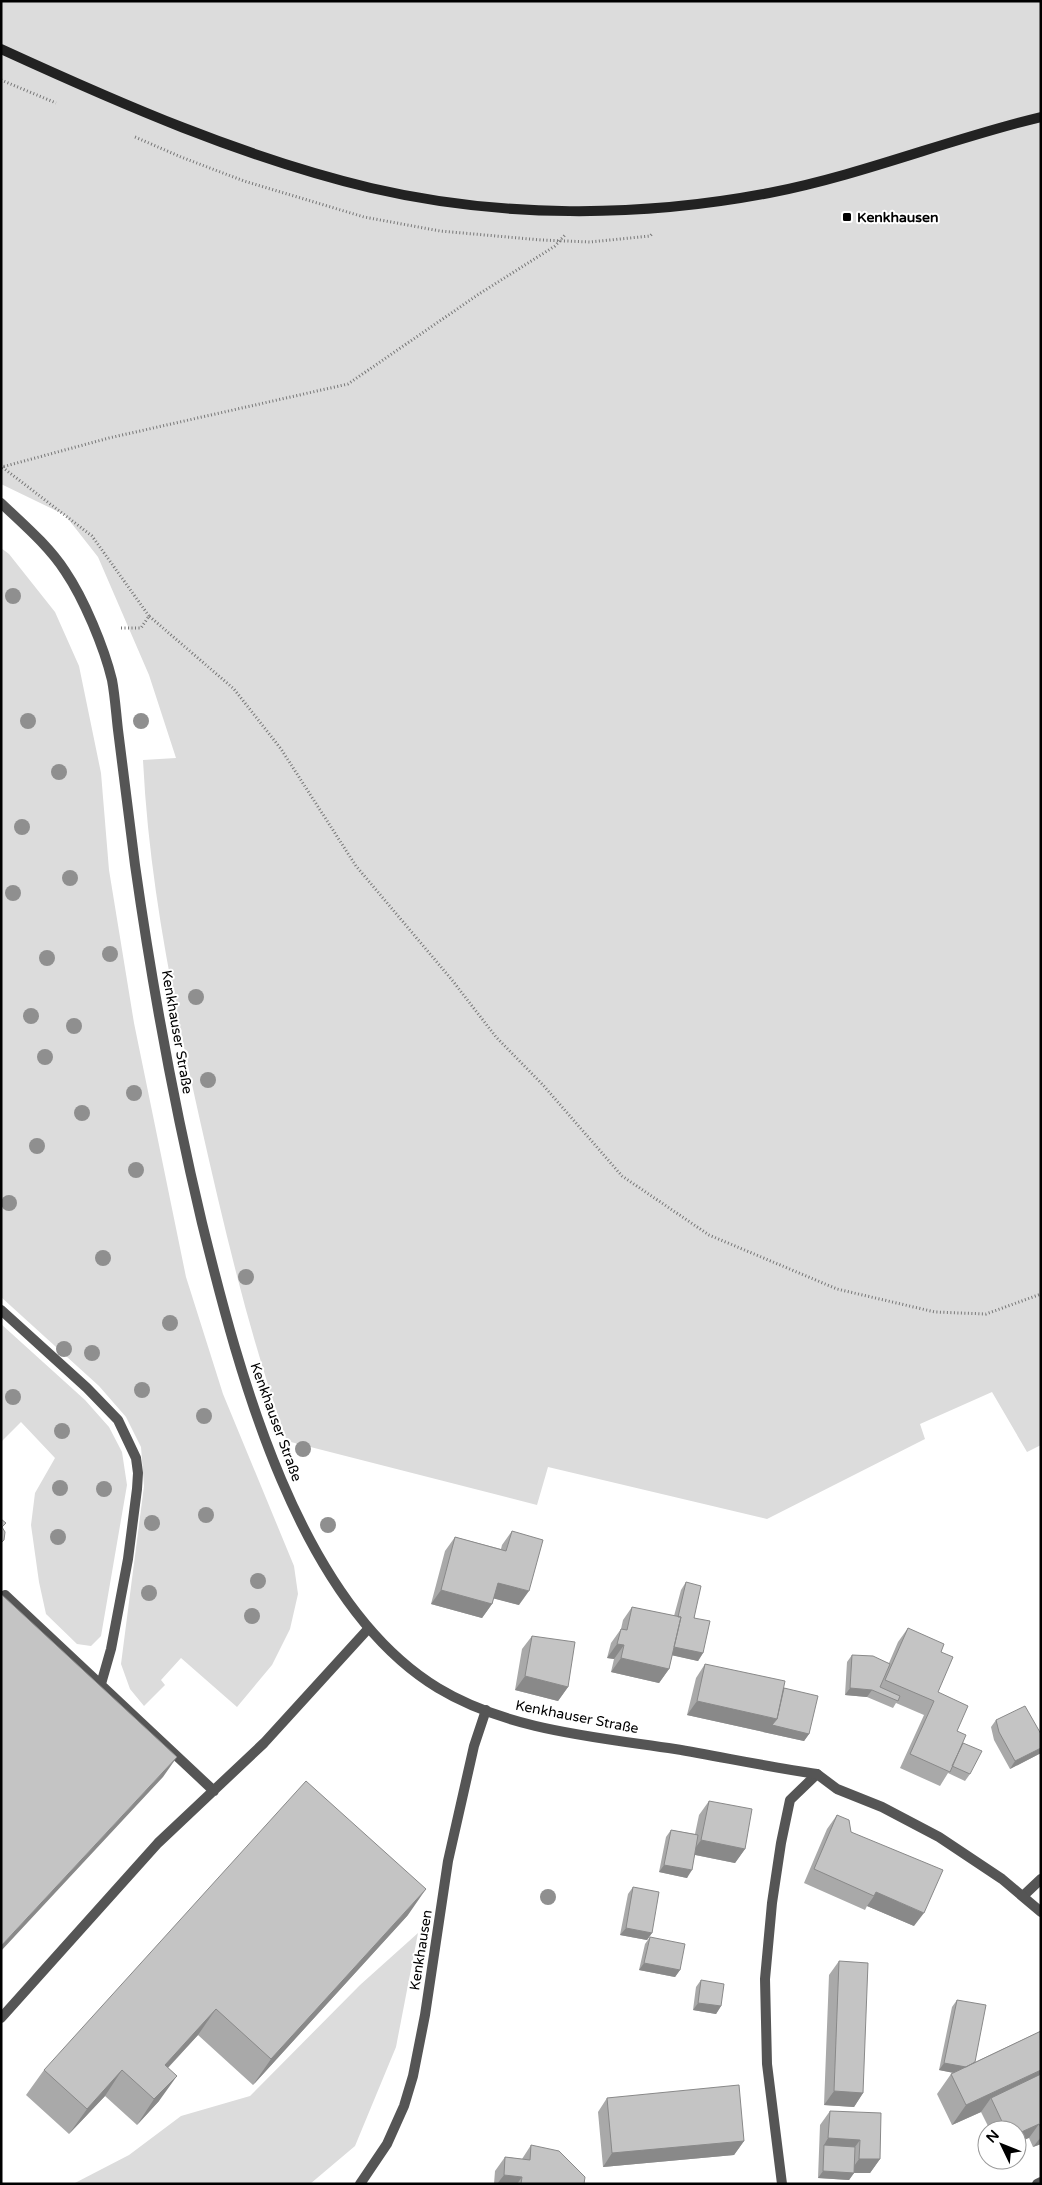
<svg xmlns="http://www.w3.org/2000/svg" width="1042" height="2185" font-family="'Varela Round',sans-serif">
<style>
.green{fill:#dcdcdc}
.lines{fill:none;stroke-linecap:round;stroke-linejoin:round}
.path{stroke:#777;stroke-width:3;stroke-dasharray:1 2.5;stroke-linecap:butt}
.service{stroke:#555;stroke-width:10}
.minor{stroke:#555;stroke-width:10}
.tertiary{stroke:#555;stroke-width:10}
.secondary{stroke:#222;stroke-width:10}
.tree{fill:#8f8f8f}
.wall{fill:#a9a9a9}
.shaded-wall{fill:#898989}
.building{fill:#c4c4c4;stroke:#898989}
.poi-dot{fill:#000;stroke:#fff;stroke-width:2}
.labels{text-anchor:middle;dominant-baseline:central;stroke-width:4;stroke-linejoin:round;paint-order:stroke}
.poi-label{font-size:14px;font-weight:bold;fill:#000;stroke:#fff;text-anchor:start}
.street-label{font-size:14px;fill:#000;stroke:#fff}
</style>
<rect width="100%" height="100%" fill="#fff"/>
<path class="green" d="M1 1H1041V1445L1027 1452 992 1392 920 1424 925 1439 767 1519 548 1467 537 1505 287 1441C250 1338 225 1231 201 1125 174 1004 149 884 143 760L176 758 149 675 98 557 65 515 1 484Z
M1 548 9 554 55 612 79 666 101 773 109 870 134 1023 186 1277 223 1394 294 1566 298 1594 290 1629 272 1665 237 1707 181 1658 161 1680 165 1685 144 1706 130 1689 121 1664 144 1486 141 1447 126 1417 99 1386 1 1297Z
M1 1324 85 1400 109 1427 122 1452 127 1485 101 1636 91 1646 77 1644 46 1614 39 1582 31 1525 35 1493 55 1458 21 1422 1 1442Z
M418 1933 396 2047 355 2146 310 2184H73L129 2155 181 2116 250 2096 360 1985Z"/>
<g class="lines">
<path class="path" d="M1 80 56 103
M135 137 181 157 244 181 364 217 440 231 541 240 590 242 650 236 652 234
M149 616 92 536 2 467 109 438 348 384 479 294 555 246 565 235
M121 628H141L149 616 234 689 281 749 356 866 452 980 496 1037 543 1085 622 1176 709 1235 837 1289 935 1312 986 1314 1041 1294"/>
<path class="service" d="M1 1310 87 1388 118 1420 136 1458 138 1473 137 1489 128 1559 111 1649 101 1684
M5 1595 214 1791
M1 2018 158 1843 264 1743 368 1629
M782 2184 767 2064 765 1979 772 1903 781 1843 790 1800 817 1774
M1037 2184 1041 2182"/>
<path class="minor" d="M1023 1896 1041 1879
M360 2184 387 2144 404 2106 413 2076 425 2015 448 1861 474 1746 486 1710"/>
<path class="tertiary" d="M1 503C23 524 48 545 65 571 84 599 104 647 112 680 115 696 116 713 118 730 124 775 129 820 135 865 152 985 174 1105 202 1223 239 1373 298 1603 438 1688 507 1730 596 1737 675 1749 722 1757 769 1767 817 1774L837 1789 882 1807 939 1837 1002 1879 1041 1912"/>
<path class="secondary" d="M1 49C121 104 242 157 371 188 500 218 639 218 769 193 862 175 949 139 1041 117"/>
</g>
<g class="tree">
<circle cx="13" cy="596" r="8"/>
<circle cx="28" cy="721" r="8"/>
<circle cx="141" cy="721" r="8"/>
<circle cx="59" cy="772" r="8"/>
<circle cx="22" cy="827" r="8"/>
<circle cx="70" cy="878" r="8"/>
<circle cx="13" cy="893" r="8"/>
<circle cx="110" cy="954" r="8"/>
<circle cx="47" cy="958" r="8"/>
<circle cx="196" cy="997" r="8"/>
<circle cx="31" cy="1016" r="8"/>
<circle cx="74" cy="1026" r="8"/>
<circle cx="45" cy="1057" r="8"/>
<circle cx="208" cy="1080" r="8"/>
<circle cx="134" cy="1093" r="8"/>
<circle cx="82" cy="1113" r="8"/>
<circle cx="37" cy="1146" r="8"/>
<circle cx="136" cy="1170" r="8"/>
<circle cx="9" cy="1203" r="8"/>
<circle cx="103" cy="1258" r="8"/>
<circle cx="246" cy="1277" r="8"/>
<circle cx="170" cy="1323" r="8"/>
<circle cx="64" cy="1349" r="8"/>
<circle cx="92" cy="1353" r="8"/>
<circle cx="142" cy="1390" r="8"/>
<circle cx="13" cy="1397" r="8"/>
<circle cx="204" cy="1416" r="8"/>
<circle cx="62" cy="1431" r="8"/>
<circle cx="303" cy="1449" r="8"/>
<circle cx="60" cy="1488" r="8"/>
<circle cx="104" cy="1489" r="8"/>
<circle cx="206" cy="1515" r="8"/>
<circle cx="152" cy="1523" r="8"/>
<circle cx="328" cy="1525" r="8"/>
<circle cx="58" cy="1537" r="8"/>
<circle cx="258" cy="1581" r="8"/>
<circle cx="149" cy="1593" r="8"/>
<circle cx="252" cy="1616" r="8"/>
<circle cx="548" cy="1897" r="8"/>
</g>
<path class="wall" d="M512 1531 519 1605 493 1598 492 1604 482 1618 431 1604 445 1551 455 1537 501 1549 502 1545Z
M686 1582 703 1653 698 1661 672 1655 669 1669 659 1683 611 1672 614 1659 607 1658 611 1643 621 1629 623 1620 632 1607 674 1616 681 1590Z
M908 1628 941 1652 938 1692 963 1743 970 1774 965 1781 948 1773 940 1786 900 1768 924 1715 896 1703 893 1708 867 1697 845 1695 847 1662 852 1655 889 1663 898 1642Z
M532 1636 568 1687 558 1701 515 1690 522 1649Z
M705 1664 784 1688 809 1734 804 1741 687 1715 696 1678Z
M996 1720 1041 1734V1753L1010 1769 994 1740 991 1727Z
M709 1801 745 1849 735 1863 695 1855 687 1878 659 1872 666 1837 671 1830 695 1834 699 1815Z
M837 1815 851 1832 914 1926 867 1906 865 1910 804 1883 827 1829Z
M633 1887 652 1933 647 1940 620 1935 628 1894Z
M408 1915 253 2085 198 2035 168 2068 159 2101 137 2125 105 2096 69 2134 26 2095 44 2070Z
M650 1937 680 1970 675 1977 639 1970 645 1944Z
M839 1961 863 2093 854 2107 824 2105 829 1975Z
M701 1980 721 2006 716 2014 693 2010 696 1987Z
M957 2000 975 2062 1041 2031V2144L1033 2147 1029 2138 1017 2130H990L981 2112 952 2125 937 2094 951 2074 954 2073 939 2070 952 2007Z
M607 2098 744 2141 734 2155 603 2167 598 2112Z
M830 2111 880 2159 870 2173H854L849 2180 818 2178 820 2125Z
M531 2145 584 2184H494L495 2171 505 2157 522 2159Z"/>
<path class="shaded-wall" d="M498 1583 529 1591 519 1605 488 1597Z
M441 1590 492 1604 482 1618 431 1604Z
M617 1644 624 1645 614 1659 607 1658Z
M671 1646 703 1653 698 1661 666 1654Z
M621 1658 669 1669 659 1683 611 1672Z
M525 1676 568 1687 558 1701 515 1690Z
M850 1688 872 1690 867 1697 845 1695Z
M697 1701 777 1719 809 1734 804 1741 687 1715Z
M1041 1748V1753L1010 1769 1015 1761Z
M177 1757 163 1777 1 1951V1946Z
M701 1840 745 1849 735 1863 691 1854Z
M664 1865 692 1870 687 1878 659 1872Z
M426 1889 408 1915 253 2085 271 2059Z
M876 1892 924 1913 914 1926 867 1906 874 1896Z
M626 1928 652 1933 647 1940 620 1935Z
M644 1963 680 1970 675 1977 639 1970Z
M698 2003 721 2006 716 2014 693 2010Z
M216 2009 198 2035 147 2090 165 2065Z
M944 2063 974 2068 969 2076 939 2070Z
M122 2070 105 2096 69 2134 87 2109Z
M1041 2070V2083L991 2098 981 2112 952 2125 966 2105Z
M177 2076 159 2101 137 2125 154 2099Z
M834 2091 863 2093 854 2107 824 2105Z
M1039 2124 1029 2138 1017 2143V2134Z
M1041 2137V2144L1033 2147Z
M828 2138 860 2140 850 2154 824 2145Z
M744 2141 734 2155 603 2167 612 2153Z
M859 2159H880L870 2173H854L849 2180 818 2178 823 2171 850 2172Z
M504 2175 522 2177 517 2184H497Z"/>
<path class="building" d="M1 1519 6 1523 2 1527 5 1532 4 1540 1 1543Z
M512 1531 543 1540 529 1591 498 1583 492 1604 441 1590 455 1537 506 1551Z
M686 1582 701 1586 694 1618 710 1621 703 1653 674 1647 681 1617H678Z
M1 1594 177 1757 1 1946Z
M632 1607 681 1617 669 1669 621 1658 624 1645 617 1644 621 1629 627 1630Z
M908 1628 944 1644 941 1652 953 1657 938 1692 968 1706 957 1731 966 1735 950 1772 910 1754 934 1701 885 1680Z
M532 1636 575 1642 568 1687 525 1676Z
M852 1655 873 1656 890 1664 880 1687 900 1696 898 1701 872 1690 850 1688Z
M705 1664 785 1681 777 1719 697 1701Z
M784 1688 818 1696 809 1734 772 1725 777 1719Z
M1025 1706 1041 1734V1748L1015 1761 999 1732 996 1720Z
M963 1743 982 1751 970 1774 952 1766Z
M306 1781 426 1889 271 2059 216 2009 165 2065 177 2076 154 2099 122 2070 87 2109 44 2070Z
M709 1801 752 1809 745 1849 701 1840Z
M837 1815 849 1820 851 1832 943 1870 924 1913 876 1892 874 1896 814 1869Z
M671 1830 698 1835 692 1870 664 1865Z
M633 1887 659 1892 652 1933 626 1928Z
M650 1937 685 1944 680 1970 644 1963Z
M839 1961 868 1963 863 2093 834 2091Z
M701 1980 724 1984 721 2006 698 2003Z
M957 2000 986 2005 975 2062 966 2067 944 2063Z
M1041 2031V2070L966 2105 951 2074Z
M1041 2074V2128L1039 2124 1017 2134V2130H1006L991 2098Z
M739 2085 744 2141 612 2153 607 2098Z
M830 2111 881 2113 880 2159H859L860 2140 828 2138Z
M531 2145 559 2151 585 2177 584 2184H521L522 2177 504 2175 505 2157 530 2160Z
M824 2145 855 2147 854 2173 823 2171Z"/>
<rect class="poi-dot" x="842" y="212" width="10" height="10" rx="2.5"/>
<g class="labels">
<g class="poi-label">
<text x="857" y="217">Kenkhausen</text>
</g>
<g class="street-label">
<text transform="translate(177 1032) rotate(80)">Kenkhauser Straße</text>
<text transform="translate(276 1422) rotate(70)">Kenkhauser Straße</text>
<text transform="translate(577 1717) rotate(11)">Kenkhauser Straße</text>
<text transform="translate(421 1950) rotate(-81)">Kenkhausen</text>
</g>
</g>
<rect width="1042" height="2185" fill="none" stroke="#000000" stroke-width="5"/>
<g transform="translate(1002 2145) rotate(313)"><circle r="24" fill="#ffffff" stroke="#999999"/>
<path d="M0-4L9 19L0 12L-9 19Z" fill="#000000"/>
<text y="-8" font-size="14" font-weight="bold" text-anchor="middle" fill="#000000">N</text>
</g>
</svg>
